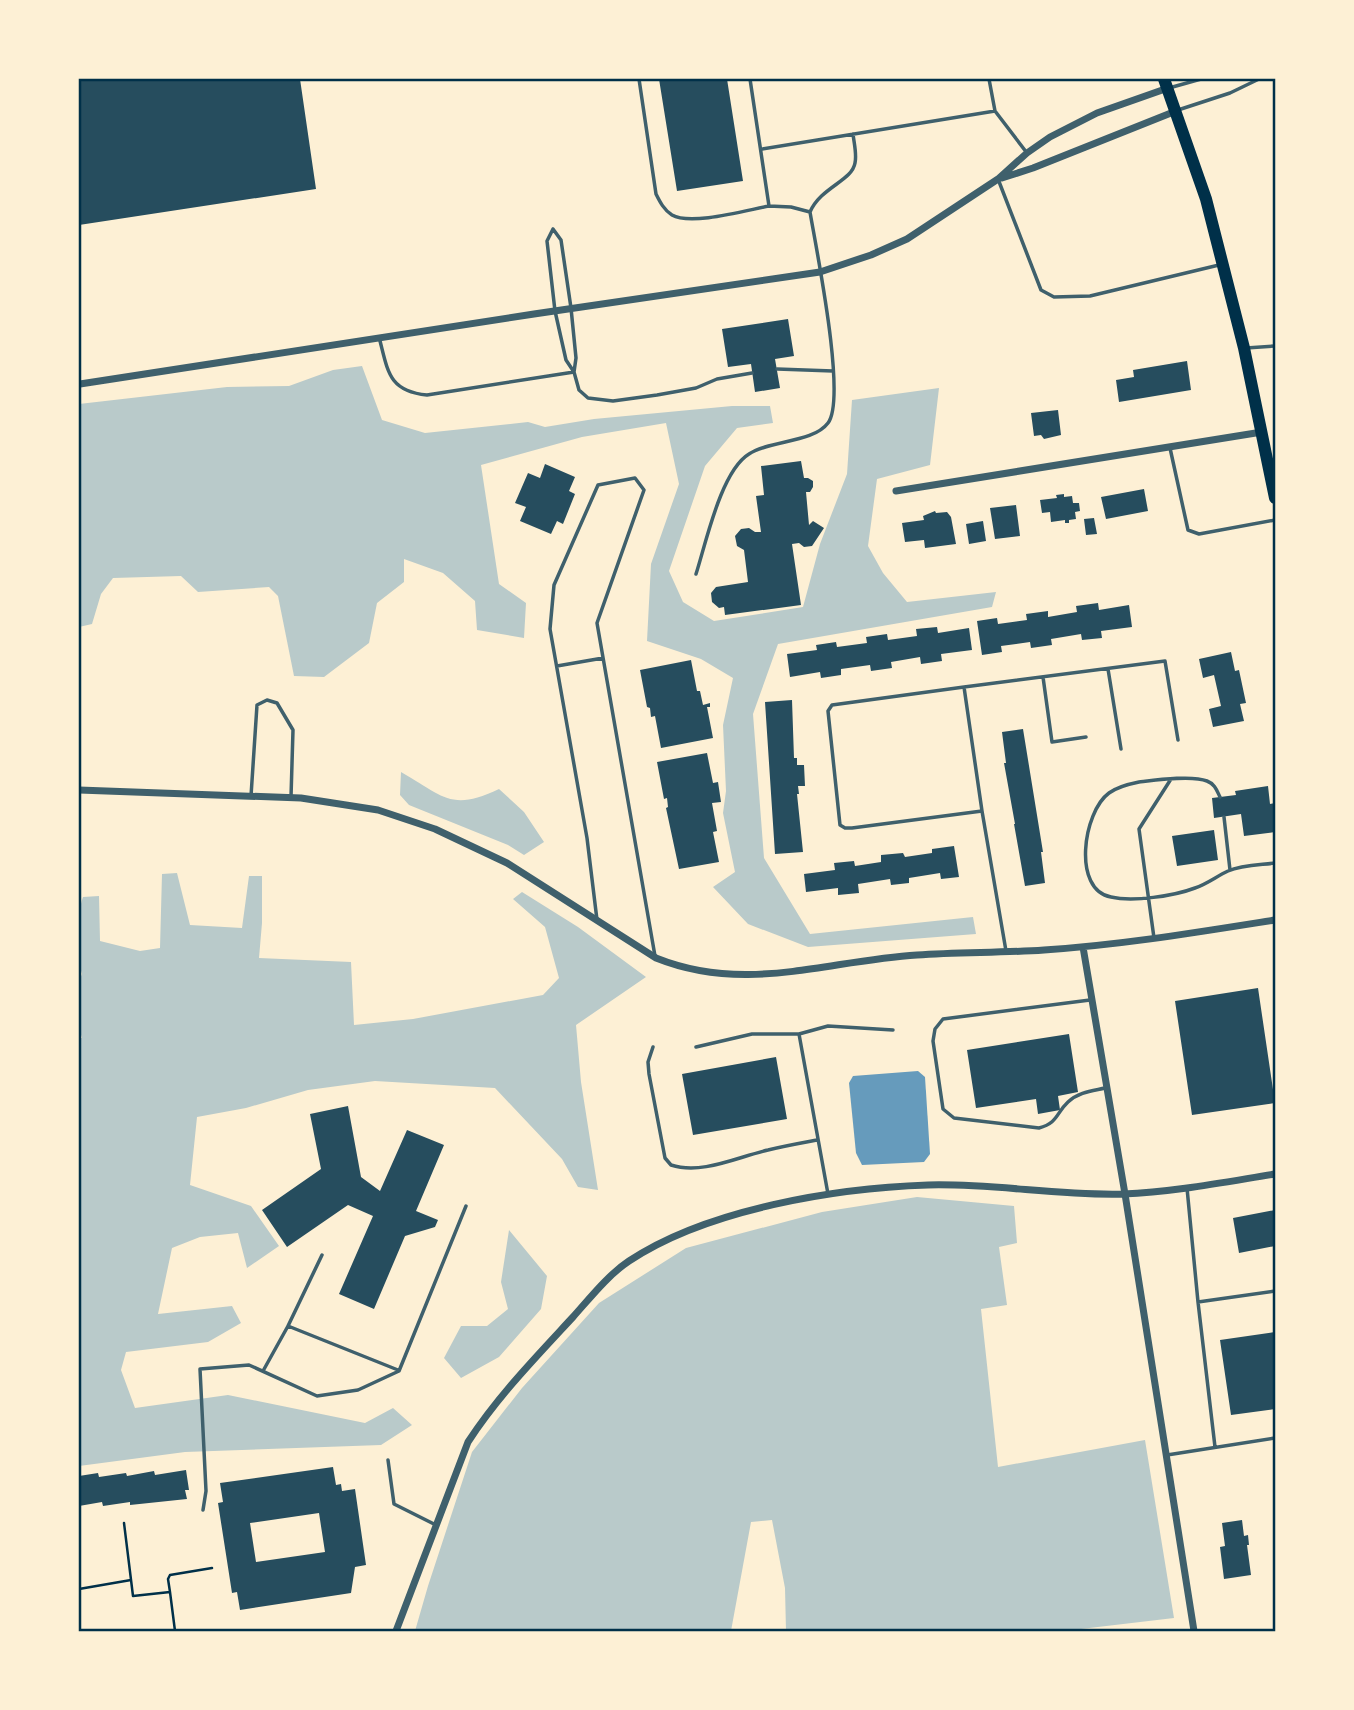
<svg xmlns="http://www.w3.org/2000/svg" width="1354" height="1710" font-family="'IBM Plex Serif',serif">
<style>
.green{fill:#b9caca}
.water{fill:#669bbc}
.building{fill:#264d5e;fill-rule:evenodd}
.lines{fill:none;stroke-linecap:round;stroke-linejoin:round}
.path{stroke:#003049;stroke-width:2.5}
.service{stroke:#3f606c;stroke-width:3.5}
.minor{stroke:#3f606c;stroke-width:7}
.primary{stroke:#003049;stroke-width:12}
.neatline{fill:none;stroke:#003049;stroke-width:2.5}
</style>
<rect width="100%" height="100%" fill="#fdf0d5"/>
<path class="green" d="M362 366 382 420 425 433 528 422 545 427 594 419 732 406H770L773 423 737 428 705 466 669 571 683 602 714 621 803 607 820 544 847 474 852 400 939 388 930 465 877 479 868 546 883 573 907 602 996 592 992 607 778 644 753 714 764 858 810 934 973 917 976 934 808 947 748 924 713 887 735 872 723 813 726 791 723 725 733 678 701 659 647 641 651 564 679 484 666 423 582 437 481 465 499 584 526 603 524 638 477 630 475 601 443 573 404 559V582L377 603 369 643 324 677 294 676 278 596 269 587 198 592 181 576 113 578 101 594 92 624 79 627V404L227 387 289 386 333 370Z
M401 772C443 796 451 812 499 789L524 812 544 842 524 855 508 845 409 805 400 795Z
M177 873 190 925 242 928 249 876H262V923L259 958 351 962 354 1025 413 1019 543 995 559 978 545 927 513 899 522 892 578 927 646 977 576 1025 581 1082 598 1190 578 1187 562 1159 495 1088 375 1081 308 1090 246 1108 197 1117 190 1185 251 1206 279 1246 247 1268 238 1233 200 1237 172 1248 158 1314 232 1306 241 1323 208 1342 126 1352 121 1370 135 1408 228 1395 365 1423 393 1408 412 1425 381 1445 185 1452 79 1466V1038H82C76 1021 75 990 82 974 76 955 76 916 83 897L99 896 100 941 140 951 160 948 162 874Z
M917 1197 1014 1206 1017 1243 999 1247 1007 1305 981 1309 998 1467 1145 1440 1174 1618 1064 1631H786L785 1588 772 1520 751 1522 731 1631H415L428 1586 472 1452 522 1388 599 1303 686 1248 822 1212Z
M509 1230 547 1276 541 1309 499 1357 461 1378 444 1358 461 1326H487L508 1309 501 1282Z"/>
<path class="water" d="M918 1071 925 1077 930 1154 924 1162 862 1165 856 1153 849 1083 853 1076Z"/>
<path class="building" d="M79 79H300L316 189 79 225Z
M659 79H727L743 181 677 191Z
M788 319 794 356 775 359 780 388 755 392 751 364 728 367 722 329Z
M1187 361 1191 390 1119 402 1116 380 1134 377 1133 370Z
M1058 410 1061 435 1044 439 1041 435 1034 436 1031 413Z
M801 461 804 478H808L813 481V487L810 492H806L809 525 813 521 824 528 812 546 804 547 799 543 792 544 801 605 725 615 724 607 719 608 712 602 711 593 716 587 748 582 744 550 737 546 735 536 741 529 749 528 755 532H761L756 496 764 495 761 466Z
M545 464 575 477 569 491 575 494 563 524 557 521 551 534 520 521 526 507 515 503 528 473 540 478Z
M1144 489 1148 511 1106 519 1101 497Z
M1064 494V497L1072 496 1073 503H1079L1080 511 1075 512 1076 519 1069 520V523H1065V520L1051 522 1050 512 1042 513 1040 500 1057 498 1056 495Z
M1016 505 1020 536 995 539 990 508Z
M935 511 936 513 947 512 951 517 956 544 925 548 924 540 905 542 902 523 924 520 923 516Z
M1094 518 1097 534 1086 535 1084 519Z
M983 521 986 541 969 544 966 524Z
M1098 603 1099 610 1129 605 1132 627 1101 631 1102 638 1082 640 1081 634 1051 639 1052 645 1031 648 1030 642 1001 646 1002 652 982 655 977 621 997 618 998 624 1027 620 1026 614 1048 611V617L1077 612 1076 606Z
M937 627 938 633 969 628 972 650 941 654 942 661 921 664 920 657 891 662 892 668 871 671 870 665 841 669V675L821 678 820 672 790 677 787 654 817 650 816 645 836 642 837 647 867 643 866 637 887 634 888 640 917 636 916 629Z
M1231 652 1235 671 1239 670 1246 703 1240 704 1244 721 1213 727 1209 709 1221 706 1214 675 1203 678 1199 659Z
M691 660 697 691H700L703 705 710 703V707H707L713 738 661 748 655 716 651 717 650 708 647 707 640 670Z
M792 700 794 758H797V765H804L805 786H798L799 794H797L803 852 775 854 765 702Z
M1023 729 1043 852H1041L1045 883 1025 886 1014 824H1015L1004 763H1006L1002 732Z
M707 753 713 783 718 782 721 802 712 803 717 831 713 832 719 862 679 869 666 808 668 807 667 798 664 799 657 762Z
M1268 786 1270 804 1275 803V832L1244 836 1241 814 1214 818 1212 798 1236 795 1235 791Z
M1214 830 1218 860 1177 866 1172 836Z
M954 846 959 877 941 879 940 873 909 878V883L891 885 890 879 858 884 859 893 838 895V888L806 892 804 874 835 870 834 863 854 861 855 866 881 862V855L903 853 905 857 932 853V849Z
M1258 988 1275 1103 1192 1115 1175 1001Z
M1069 1034 1078 1092 1058 1096 1060 1110 1038 1114 1036 1099 976 1108 967 1050Z
M776 1057 787 1119 693 1135 682 1074Z
M348 1106 361 1177 380 1191 407 1130 444 1145 416 1211 438 1220 435 1227 405 1236 374 1309 339 1294 373 1216 348 1205 287 1247 262 1210 321 1169 310 1114Z
M1275 1210V1246L1239 1253 1233 1218Z
M1275 1332V1409L1231 1415 1220 1340Z
M333 1467 336 1485 341 1484 342 1491 355 1489 366 1565 355 1567 351 1593 240 1610 237 1592 232 1593 218 1503 223 1502 220 1483ZM319 1513 325 1552 256 1562 250 1523Z
M186 1470 189 1490H185L187 1499 130 1505V1502L103 1506 102 1502 79 1506V1476L98 1473 99 1477 126 1473 127 1476 154 1471 155 1475Z
M1242 1520 1244 1536 1248 1535 1249 1545H1247L1251 1575 1224 1579 1220 1547 1225 1546 1222 1523Z"/>
<g class="lines">
<path class="path" d="M124 1523 133 1596 170 1592 175 1631
M79 1589 131 1580
M170 1592 168 1579 170 1575 212 1568"/>
<path class="service" d="M639 79 656 194C660 202 664 210 672 215 691 226 747 210 769 206L750 79
M989 79 995 111 1027 153
M1169 88 1201 79
M1178 110 1230 93 1259 79
M762 149 995 111
M998 179 1041 290 1054 297 1090 296 1219 265
M769 206 791 207 810 212
M553 229 547 241 555 311 566 360 574 372 579 390 588 398 613 401 657 395 696 388 717 379 752 373
M553 229 561 240 571 308 576 358 574 372
M379 337C388 371 388 391 427 395L574 372
M1246 348 1275 346
M777 369 833 371
M1170 448 1188 530 1199 534 1275 520
M696 574C706 543 721 471 749 454 770 440 813 443 828 423 847 398 816 248 810 212 821 187 852 181 855 163 857 154 854 143 853 134
M557 666 603 658
M1108 669 1121 749
M1043 677 1052 742 1086 737
M964 687 1165 661 1178 740
M251 796 257 705 267 700 277 703 293 730 291 797
M1220 797C1217 791 1215 784 1207 781 1192 775 1156 780 1139 782 1129 784 1117 787 1109 793 1083 812 1072 890 1111 897 1133 902 1174 896 1195 888 1207 884 1217 876 1228 871 1242 865 1260 865 1275 863
M982 811 852 828H845L840 825 828 711 832 705 964 687 982 811 1006 951
M1224 817 1230 870
M597 920 587 838 550 629 554 585 598 485 635 478 644 490 597 623 655 956
M1154 938 1139 829 1171 779
M1090 1000 943 1019 935 1029 933 1041 943 1109 954 1118 1039 1128C1058 1123 1056 1113 1068 1102 1079 1092 1092 1091 1105 1088
M799 1034 828 1026 893 1030
M653 1047 648 1062 649 1074 665 1158 671 1165C702 1175 737 1157 768 1150 784 1146 801 1143 817 1140
M696 1047 752 1034H799L828 1194
M1187 1188 1198 1302 1275 1291
M1198 1302 1215 1447
M288 1326 322 1255
M263 1371 288 1326 398 1370
M1167 1455 1275 1438
M388 1460 394 1504 436 1525
M203 1510 206 1491 200 1369 249 1365 317 1396 358 1390 399 1371 466 1206"/>
<path class="minor" d="M1002 178 1033 168 1176 111
M80 384 534 314 820 272 871 255 907 239 998 179 1027 153 1050 137 1097 113 1168 88
M896 491 1262 432
M79 790 301 798 378 810 435 829 507 863 656 958C746 994 824 961 917 955 959 952 1002 953 1044 950 1121 945 1199 932 1275 920
M1083 947 1125 1194 1194 1631
M396 1631 468 1442C498 1396 536 1357 573 1317 590 1298 608 1275 629 1261 707 1209 836 1188 928 1185 993 1183 1058 1196 1123 1194 1174 1192 1225 1182 1275 1174"/>
<path class="primary" d="M1164 79 1206 199 1244 348 1275 498"/>
</g>
<rect width="1354" height="1710" fill="none" stroke="#fdf0d5" stroke-width="161"/>
<rect x="80" y="80" width="1194" height="1550" class="neatline"/>
</svg>
